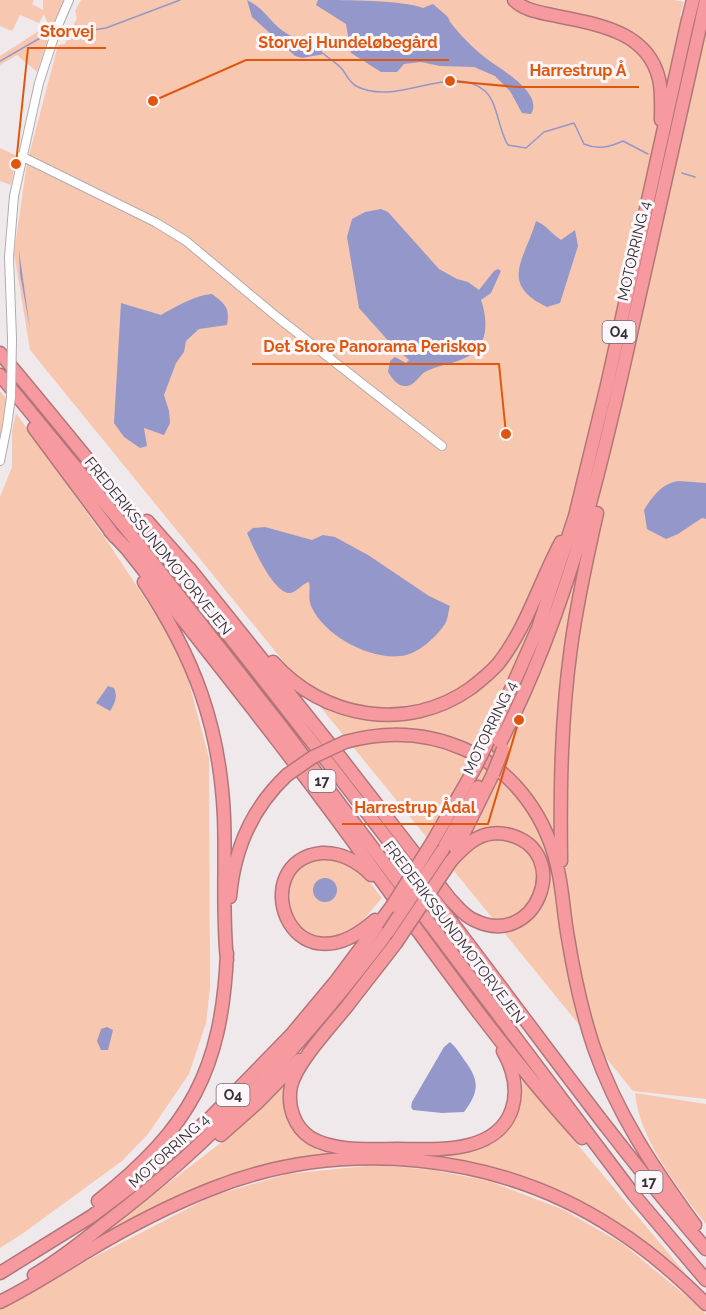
<svg xmlns="http://www.w3.org/2000/svg" width="706" height="1315" font-family="Raleway,sans-serif">
<style>
.green{fill:#f7c7af}
.water{fill:#9497ca}
.lines{fill:none;stroke-linecap:round;stroke-linejoin:round}
.stream{stroke:#9497ca;stroke-width:1.5}
.minor-casing{stroke:#b2abaf;stroke-width:10}
.highway-casing{stroke:#b2767a;stroke-width:15}
.minor{stroke:#fff;stroke-width:8}
.highway{stroke:#f69a9f;stroke-width:12}
.minor-bridge-casing{stroke:#b2abaf;stroke-width:10;stroke-linecap:butt}
.highway-bridge-casing{stroke:#b2767a;stroke-width:15;stroke-linecap:butt}
.minor-bridge{stroke:#fff;stroke-width:8}
.highway-bridge{stroke:#f69a9f;stroke-width:12}
.labels{text-anchor:middle;dominant-baseline:central;stroke-width:6;stroke-linejoin:round;paint-order:stroke}
.shield{fill:#fdf6fa;stroke:#716d6f;stroke-width:1.5}
.shield-label{font-size:14px;font-weight:bold;fill:#353234}
.street-label{font-size:15px;fill:#353234;stroke:#fdf6fa}
.leader{fill:none;stroke:#df570e;stroke-width:2}
.callout-dot{fill:#df570e;stroke:#fdf6fa;stroke-width:2}
.callout-label{font-size:16px;text-anchor:middle;font-weight:bold;fill:#df570e;stroke:#fdf6fa;stroke-width:6;stroke-linejoin:round;paint-order:stroke}
</style>
<rect width="100%" height="100%" fill="#f0e9ec"/>
<path class="green" d="M0 0H34L32 4 43 10V0H65L52 26 37 72 17 55 0 65V56L48 25 44 14 39 23 20 15 12 31 0 26Z
M81 0H674L684 2 680 16 706 22V1099L633 1091 30 350 14 253 27 163 58 45 65 44 77 18 75 11Z
M0 148 17 156 11 185 0 181Z
M0 391 6 398 0 440Z
M16 413 107 541 169 635 188 679 209 758 210 988 206 1023 189 1074 148 1134 122 1161 22 1234 0 1248V497L12 467V431Z
M333 858C360 869 365 876 382 898L360 924 337 938 327 939 303 931 292 920 288 907 287 891 291 878 303 864Z
M290 1077 284 1108 297 1134 324 1149 484 1143 520 1099 522 1078 685 1273 625 1227 548 1187 456 1161 277 1165 88 1244 226 1139Z
M635 1093 706 1104V1224C678 1188 639 1139 635 1093Z
M376 1165 433 1170 489 1181 564 1210 623 1244 702 1309 706 1315H0V1310L92 1258 212 1196 287 1174Z"/>
<path class="water" d="M247 0C265 9 269 21 283 31 297 42 312 36 324 54L302 58 295 56 252 17Z
M318 0C345 0 402 0 423 8L433 4 448 17 450 22C460 35 473 48 487 59 500 69 544 93 531 114L522 113 510 91 495 76 474 67 440 66 421 62 404 64 397 72H381L351 53 346 24 316 5Z
M381 209 388 212 439 269 457 279 468 282 479 290 494 271 498 269 501 271 491 293 481 300C488 320 489 346 467 357 454 364 439 365 427 371 418 375 416 386 405 386 397 386 392 378 388 372L390 361 395 357 406 363 409 360 392 345 359 308 347 237 352 219 365 212Z
M536 221C545 224 552 234 561 240L575 230 578 246 560 303 547 307C498 284 525 259 536 221Z
M19 250 30 329 20 274Z
M212 294C225 304 230 307 227 325L199 329 186 341 184 352 176 363 164 395 169 411 170 423 164 435 144 428 147 446 140 448 124 437 114 423 121 303 161 315C177 306 193 296 212 294Z
M679 481 706 483V519L702 518 678 534 666 539 647 529 644 510C653 496 662 483 679 481Z
M265 527 312 540 323 535 335 537 368 555 429 596 450 606C448 612 448 619 445 624 437 636 420 652 406 655 374 663 325 636 312 608 307 599 311 589 309 582 302 583 296 594 288 593 272 590 253 547 247 533L253 528Z
M108 686 114 688C118 697 115 703 110 711L96 703Z
M313 890a12 12 0 1 1 24 0a12 12 0 1 1-24 0Z
M107 1027 113 1030 108 1050H101L97 1041 101 1029Z
M450 1042C456 1047 460 1054 465 1061 480 1081 479 1092 464 1112L442 1113 413 1110 411 1107 412 1102 444 1047Z"/>
<g class="lines">
<path class="stream" d="M67 34 106 28 180 0
M324 54C329 59 337 63 342 69 347 75 348 81 356 86 398 108 451 61 485 91 498 103 498 129 508 145L526 148 544 132 574 123 584 144C598 150 610 147 623 141L648 154
M0 61 42 37
M682 173 695 177"/>
<g class="minor-casing">
<path id="minor" d="M21 156 155 222 186 241 277 317 442 446
M12 339 9 257 14 196 39 83 57 28 69 0
M0 461 7 426"/>
</g>
<g class="highway-casing">
<path id="highway" d="M514 0C524 10 538 12 552 15 593 24 647 29 659 79 662 91 661 107 661 120
M0 353C160 544 311 740 463 937 543 1042 619 1149 706 1249
M0 375 132 536 284 730 634 1195 706 1280
M34 428 115 537
M147 521 193 573
M110 531 127 549C208 652 291 755 368 862 436 956 504 1052 582 1138
M189 568 340 757 450 899C457 906 464 916 474 920 536 951 574 853 510 835 483 828 467 843 451 861
M144 582C194 657 220 726 224 817 226 865 222 912 227 960
M273 662C323 719 408 733 471 688 480 681 490 673 498 664 527 627 539 583 561 542
M488 741 538 628 575 516 607 385 687 24
M345 742C385 731 425 732 464 749 516 772 549 820 559 875 563 895 564 917 568 938 574 975 582 1012 594 1048 617 1114 654 1169 695 1225
M498 747C568 613 602 466 634 320 656 222 678 124 700 27
M433 841 476 766
M456 849 493 774
M442 851 478 787
M561 861C560 790 561 719 571 647 577 602 587 557 597 513
M371 875C359 862 341 852 322 853 245 860 288 998 375 920
M230 897C234 849 252 808 287 775
M396 943C380 964 364 984 348 1005 332 1025 297 1062 291 1086 287 1106 294 1127 311 1138 335 1152 370 1149 397 1149 420 1149 446 1151 469 1145 517 1133 525 1090 503 1051
M221 1135 257 1103 299 1060
M98 1201C190 1128 222 1070 227 953
M0 1273 92 1216 129 1188 210 1118 291 1035 336 981 392 906
M34 1275C60 1260 84 1240 107 1222 216 1140 306 1040 388 932
M0 1302C30 1287 58 1269 86 1252 126 1228 168 1206 211 1189 341 1137 498 1152 615 1229 648 1250 678 1276 706 1304"/>
</g>
<use href="#minor" class="minor"/>
<use href="#highway" class="highway"/>
<g class="minor-bridge-casing">
<path id="minor-bridge" d="M7 426 11 397 12 339"/>
</g>
<g class="highway-bridge-casing">
<path id="highway-bridge" d="M687 24 693 0
M700 27 706 0
M476 766 488 741
M493 774 503 749
M287 775 313 757 345 742
M392 906 433 841
M388 932 442 851
M396 943 451 861"/>
</g>
<use href="#minor-bridge" class="minor-bridge"/>
<use href="#highway-bridge" class="highway-bridge"/>
</g>
<g class="labels">
<g class="shield">
<rect x="602.5" y="321" width="33" height="22" rx="4.5"/>
<rect x="308.5" y="770" width="27" height="22" rx="4.5"/>
<rect x="216.5" y="1084" width="33" height="22" rx="4.5"/>
<rect x="635.5" y="1171" width="27" height="22" rx="4.5"/>
</g>
<g class="shield-label">
<text x="619" y="332">O4</text>
<text x="322" y="781">17</text>
<text x="233" y="1095">O4</text>
<text x="649" y="1182">17</text>
</g>
<g class="street-label">
<text transform="translate(634 251) rotate(-77)">MOTORRING 4</text>
<text transform="translate(158 546) rotate(51)">FREDERIKSSUNDMOTORVEJEN</text>
<text transform="translate(490 728) rotate(-64)">MOTORRING 4</text>
<text transform="translate(454 932) rotate(53)">FREDERIKSSUNDMOTORVEJEN</text>
<text transform="translate(169 1151) rotate(-42)">MOTORRING 4</text>
</g>
</g>
<path class="leader" d="M16 164L28 48H106M153 101L246 60H449M450 81L517 87H639M506 434L499 364H252M519 720L488 824H342"/>
<g class="callout-dot">
<circle cx="16" cy="164" r="6"/>
<circle cx="153" cy="101" r="6"/>
<circle cx="450" cy="81" r="6"/>
<circle cx="506" cy="434" r="6"/>
<circle cx="519" cy="720" r="6"/>
</g>
<g class="callout-label">
<text x="67" y="37">Storvej</text>
<text x="348" y="48">Storvej Hundeløbegård</text>
<text x="578" y="76">Harrestrup Å</text>
<text x="375" y="352">Det Store Panorama Periskop</text>
<text x="415" y="813">Harrestrup Ådal</text>
</g>
</svg>
